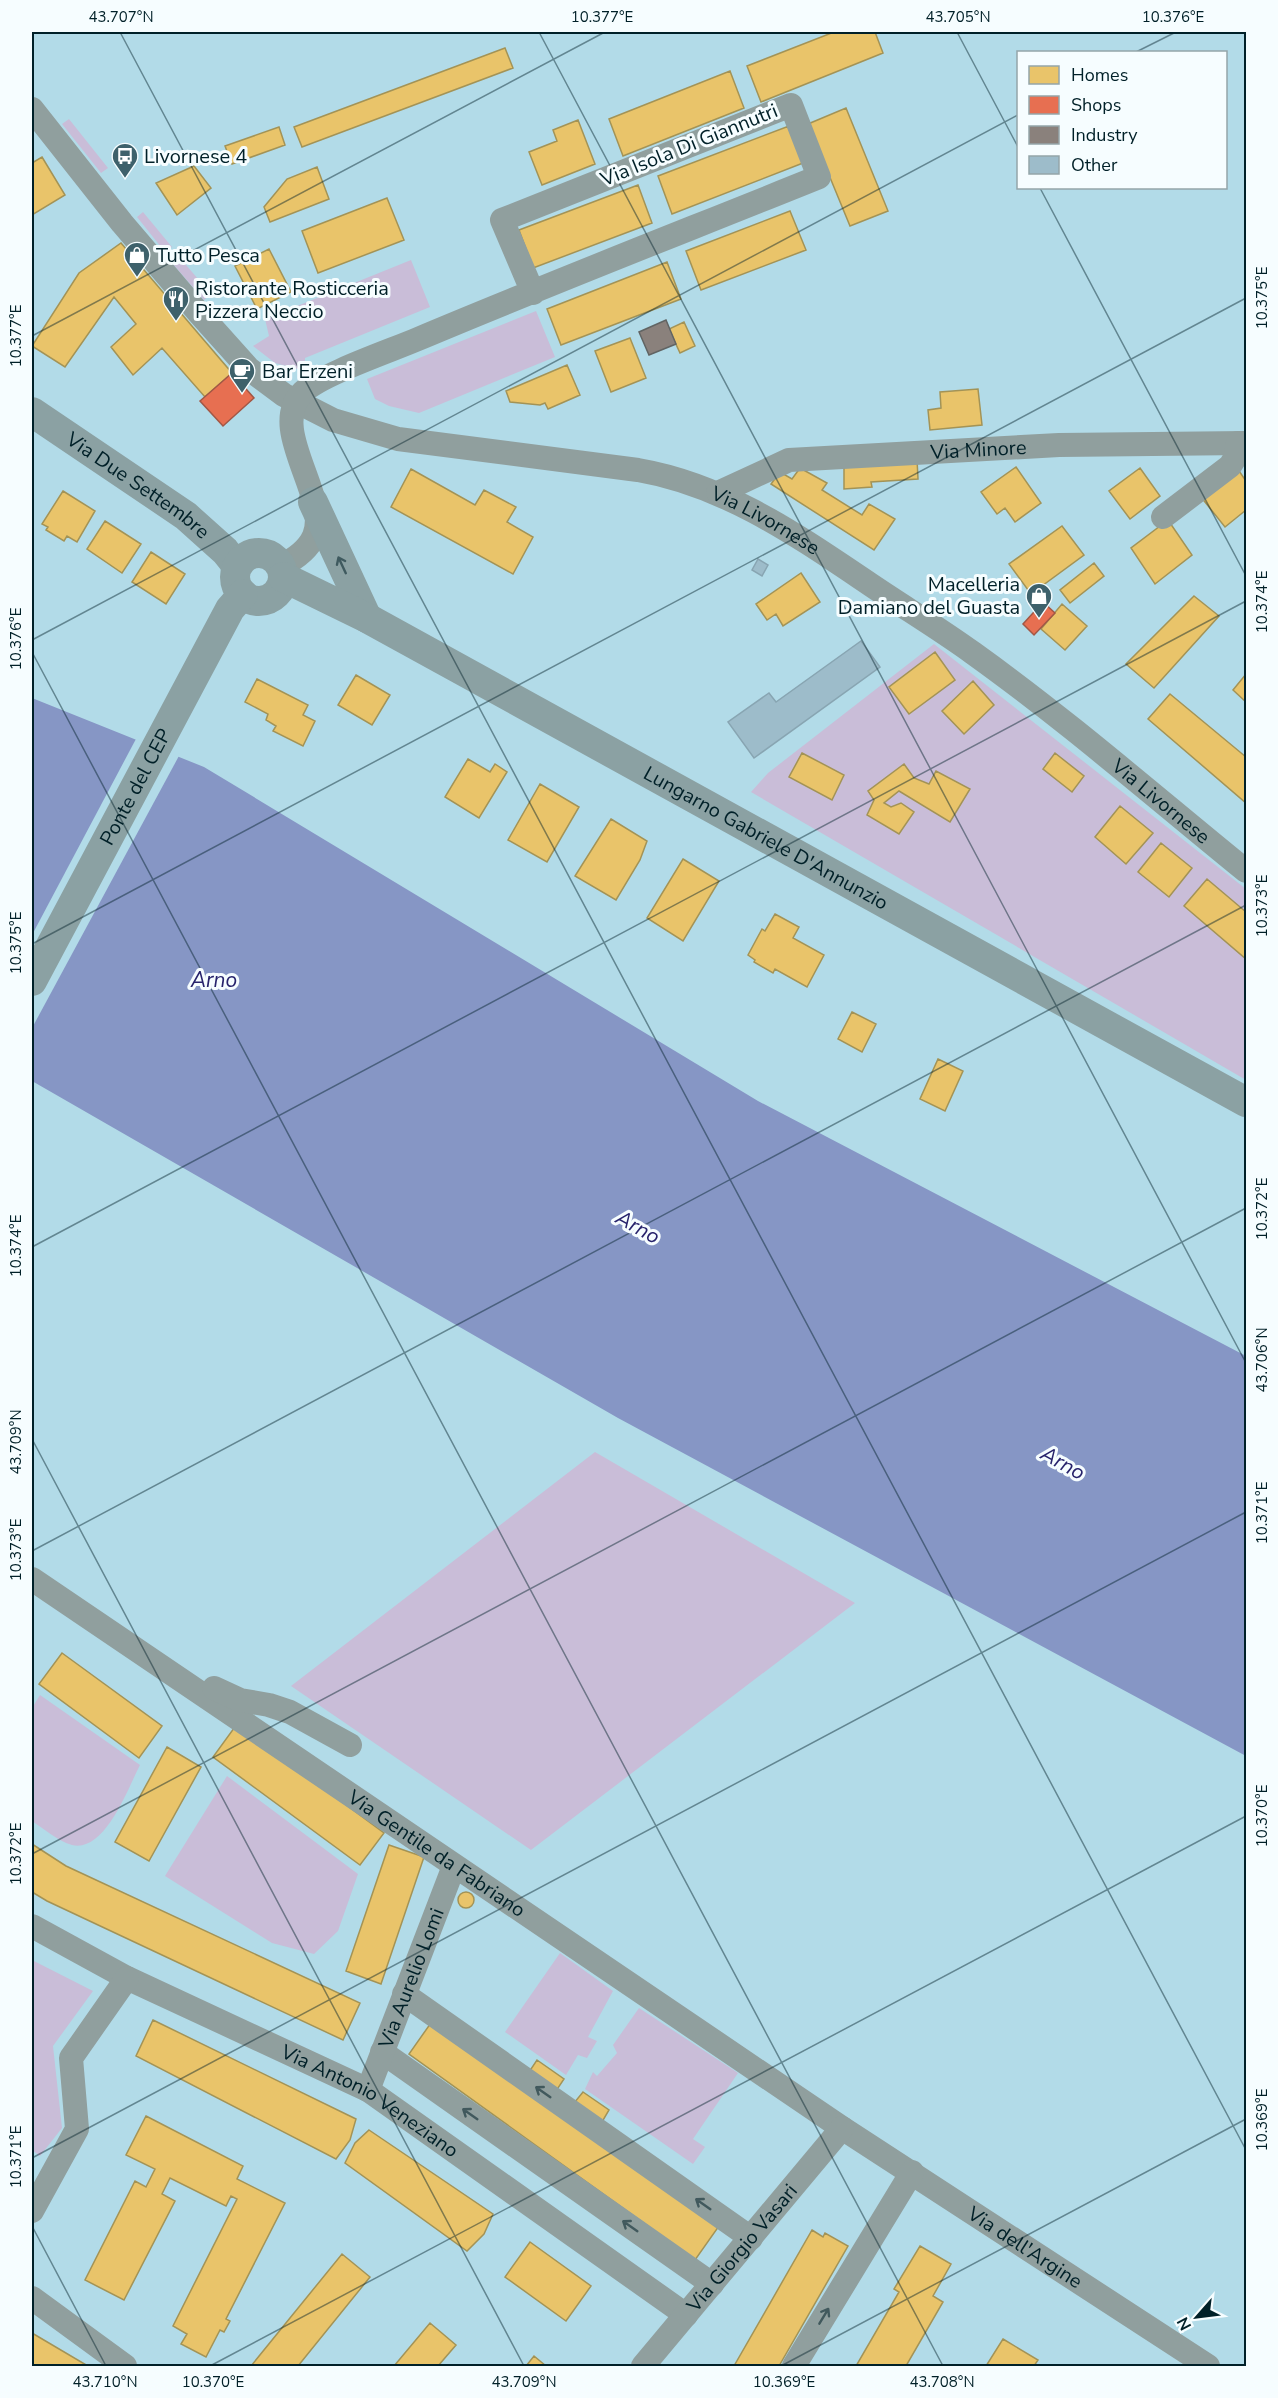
<svg xmlns="http://www.w3.org/2000/svg" width="1278" height="2398" font-family="'Nunito Sans',sans-serif">
<style>
.green{fill:#c9bdd8}
.water{fill:#8696c5}
.pier{fill:#b2dbe8}
.homes{fill:#e9c46a;stroke:#a39356;stroke-width:1.5}
.shops{fill:#e76f51;stroke:#a25745;stroke-width:1.5}
.industry{fill:#8a817c;stroke:#616463;stroke-width:1.5}
.building{fill:#9dbcca;stroke:#88a5b2;stroke-width:1.5}
.lines{fill:none;stroke-linecap:round;stroke-linejoin:round}
.minor{stroke:#909f9e;stroke-width:24}
.major{stroke:#8ba1a3;stroke-width:30}
.oneway{stroke:#3f5a5f}
.oneway2{stroke:#41595d}
.ticks{fill:none;stroke:#002028;stroke-width:1.5;stroke-opacity:0.45}
.labels{text-anchor:middle;dominant-baseline:central;stroke-width:6;stroke-linejoin:round;paint-order:stroke}
.street-label{font-size:20px;fill:#002028;stroke:#f6fdff}
.poi-label{font-size:20px;fill:#002028;stroke:#f6fdff;text-anchor:start}
.water-label{font-size:21px;font-style:italic;fill:#27236c;stroke:#f6fdff}
.neatline{fill:none;stroke:#002028;stroke-width:2}
.ticks-label{font-size:15px;text-anchor:middle;fill:#002028}
</style>
<rect width="100%" height="100%" fill="#b2dbe8"/>
<path class="green" d="M69 119 108 168 101 173 62 124Z
M143 212 172 247 165 252 137 217Z
M180 258 211 294 204 300 173 264Z
M411 260 430 307 305 358V371L275 363 253 346 269 336 265 319Z
M536 311 555 357 419 413 389 406 375 399 367 379Z
M934 644 1246 889V1080L751 792 768 773Z
M595 1452 855 1603 531 1850 291 1686Z
M40 1695 140 1765C128 1788 105 1853 72 1845 58 1841 44 1829 32 1821V1708Z
M227 1776 358 1874 338 1931 314 1954 272 1943 165 1876Z
M560 1953 613 1991 588 2037 597 2041 587 2058 578 2055 566 2075 505 2032Z
M32 1960 93 1991 53 2046 62 2128 40 2156 32 2150Z
M639 2008 738 2073 693 2139 705 2147 693 2164 585 2089 593 2072 597 2076 617 2053 613 2045Z"/>
<path class="water" d="M32 698 204 767 758 1101 1246 1356V1756L618 1418 32 1081Z"/>
<path class="pier" d="M137 737 180 754 32 1028V935Z"/>
<path class="homes" d="M834 32H875L883 53 761 102 747 66Z
M505 48 513 68 302 147 294 127Z
M730 71 744 108 623 156 609 119Z
M846 108 888 211 850 226 808 124Z
M578 120 595 164 542 185 529 152 557 141 553 130Z
M789 126 803 163 672 214 658 176Z
M279 127 285 145 232 164 225 146Z
M42 157 65 195 32 215V163Z
M194 166 211 188 177 215 156 183Z
M317 167 329 199 270 222 264 207 287 179Z
M638 185 652 223 533 268 519 230Z
M387 198 404 240 318 273 302 231Z
M790 211 806 250 701 290 686 251Z
M121 243 232 373 205 397 162 348 133 375 111 347 136 324 114 297 65 367 32 346 79 273Z
M269 249 291 292 257 309 235 266Z
M667 262 681 299 561 345 547 309Z
M684 322 695 346 680 353 669 329Z
M630 338 646 378 611 392 595 351Z
M567 365 580 395 548 409 545 403 540 405 510 402 506 391Z
M978 389 982 425 930 430 928 410 941 408 940 392Z
M917 459 918 479 871 482 872 487 844 489V464Z
M1016 467 1041 503 1015 522 1005 508 997 514 981 492Z
M800 468 827 483 822 490 862 515 869 504 895 519 874 550 771 484 780 472 792 479Z
M1140 468 1160 496 1130 519 1109 491Z
M1237 468 1246 481V510L1225 527 1201 497Z
M411 469 475 505 484 490 516 507 507 522 533 537 513 574 391 507Z
M63 491 95 511 77 542 67 536 64 541 46 530 48 527 42 524Z
M1168 520 1192 555 1155 584 1131 548Z
M105 521 141 544 122 573 87 549Z
M1062 526 1084 555 1031 594 1009 564Z
M151 552 185 574 166 604 132 582Z
M1094 563 1104 576 1070 603 1060 590Z
M801 573 820 602 783 626 776 614 767 620 756 604Z
M1194 596 1219 616 1154 688 1126 664Z
M1062 604 1087 626 1065 650 1041 629Z
M935 652 955 680 909 714 889 687Z
M1246 674V702L1233 690Z
M356 675 390 695 372 725 338 705Z
M257 679 308 705 303 715 315 721 303 746 273 731 276 726 266 720 268 714 245 702Z
M973 681 994 705 964 734 942 711Z
M1170 694 1246 757V803L1148 719Z
M802 753 844 775 832 800 789 777Z
M1055 753 1084 776 1072 792 1043 769Z
M468 759 490 772 495 764 507 772 479 818 445 797Z
M904 764 914 778 929 784 936 771 970 789 950 822 899 791 884 803 891 807 901 803 914 812 899 834 867 815 874 800 868 791Z
M540 784 579 807 547 862 508 840Z
M1120 806 1153 833 1126 864 1095 837Z
M611 819 647 841 640 860 616 900 575 876Z
M1161 843 1192 868 1169 897 1138 872Z
M683 859 719 881 683 941 647 918Z
M1207 879 1246 912V959L1184 906Z
M775 914 799 927 793 938 824 955 807 987 775 969 773 973 754 962 755 960 748 955 762 929 765 931Z
M852 1012 876 1024 862 1052 838 1039Z
M938 1059 963 1071 945 1111 920 1099Z
M62 1653 162 1726 139 1758 39 1684Z
M237 1724 384 1833 360 1865 213 1757Z
M167 1747 201 1767 149 1861 115 1842Z
M32 1844 66 1866 360 2003 343 2040 47 1901 32 1892Z
M389 1845 424 1857 381 1984 346 1971Z
M458 1900a8 8 0 1 1 16 0a8 8 0 1 1-16 0Z
M153 2020 356 2119 350 2140 336 2159 136 2056Z
M433 2020 719 2226 695 2260 409 2054Z
M537 2060 564 2079 556 2091 529 2072Z
M583 2092 609 2110 602 2122 574 2103Z
M146 2116 243 2166 237 2179 285 2203 226 2319 230 2321 224 2332 220 2330 206 2357 181 2344 187 2334 173 2326 237 2199 231 2196 226 2206 170 2178 162 2194 175 2201 124 2300 85 2280 135 2181 146 2187 155 2169 126 2155Z
M369 2130 493 2214 484 2234 467 2251 345 2163 355 2143Z
M812 2230 823 2237 825 2233 848 2246 779 2366H734Z
M530 2242 591 2286 566 2321 505 2277Z
M920 2246 951 2264 933 2296 943 2302 906 2366H856L899 2292 894 2289Z
M342 2254 370 2277 298 2366H251Z
M430 2323 456 2345 438 2366H394Z
M32 2333 88 2366H32Z
M1003 2339 1038 2360 1034 2366H986Z
M534 2356 546 2366H526Z"/>
<path class="shops" d="M232 373 254 398 223 426 200 401Z
M1043 602 1055 613 1034 635 1023 624Z"/>
<path class="industry" d="M666 320 676 344 649 355 639 332Z"/>
<path class="building" d="M758 559 768 565 762 576 752 570Z
M861 641 880 667 754 758 728 722 769 693 776 702Z"/>
<g class="lines">
<g class="minor">
<path id="s1" d="M32 109 122 223 198 312 249 369 284 395 333 420 398 439 638 470C726 485 798 536 871 585 905 608 940 629 973 653 1068 721 1156 798 1246 871"/>
<path id="s2" d="M718 493 789 460 1059 445 1246 443"/>
<path d="M1163 517 1230 466 1235 458 1238 443"/>
<path d="M281 566C293 560 308 550 314 536 331 496 266 429 303 392 322 374 390 351 418 339 551 283 685 231 819 177L791 105 502 220 533 293"/>
<path id="s3" d="M32 1579 842 2128 1208 2366"/>
<path d="M214 1688 240 1700 269 1705 290 1712 350 1745"/>
<path id="s4" d="M32 1926 127 1978 368 2090 686 2315"/>
<path d="M404 1994 751 2238"/>
<path d="M382 2052 712 2284"/>
<path id="s5" d="M368 2090 454 1866"/>
<path d="M32 2211 77 2129 71 2058 127 1978"/>
<path d="M32 2298 125 2366"/>
<path id="s6" d="M643 2366 842 2128"/>
<path d="M794 2366 912 2172"/>
</g>
<g class="major">
<path id="s7" d="M32 412 186 516 225 551 237 566"/>
<path d="M313 502 367 618"/>
<circle cx="259" cy="577" r="24"/>
<path id="s8" d="M283 577 367 618 1246 1102"/>
<path id="s9" d="M32 981 230 609 243 594"/>
</g>
</g>
<defs><path id="oneway-shaft" d="M-6 0H5M1.5-3L5.5 0L1.5 3" fill="none" stroke-width="1.6" stroke-linecap="round" stroke-linejoin="round" transform="scale(1.5)"/></defs>
<use class="oneway" href="#oneway-shaft" transform="translate(342 565) rotate(-115)"/>
<g class="oneway2">
<use href="#oneway-shaft" transform="translate(543 2092) rotate(-145)"/>
<use href="#oneway-shaft" transform="translate(470 2114) rotate(-145)"/>
<use href="#oneway-shaft" transform="translate(703 2204) rotate(-145)"/>
<use href="#oneway-shaft" transform="translate(630 2226) rotate(-145)"/>
<use href="#oneway-shaft" transform="translate(824 2316) rotate(-59)"/>
</g>
<path class="ticks" d="M120 32 1246 2150M539 32 1246 1363M957 32 1018 147M32 33 34 32M1136 52 1176 32M1040 188 1246 576M32 336 605 32M32 640 1018 115M32 652 943 2366M32 944 1246 298M32 1247 1246 601M32 1439 524 2366M32 1551 1246 905M32 1854 1246 1208M32 2158 1246 1512M32 2226 106 2366M210 2366 1246 1816M781 2366 1246 2119"/>
<defs>
<g id="bus-pin" transform="scale(1.35)"><path d="M0 17L-7.5 6A9.5 9.5 0 1 1 7.5 6Z" fill="#3e616b" stroke="#f6fdff"/><path d="M-5-6H5V4H4V6H2V4H-2V6H-4V4H-5ZM-3.5-4V0h7V-4ZM-3.5 1.2v1.5H-2V1.2ZM2 1.2v1.5H3.5V1.2Z" fill="#fff"/></g>
<g id="shop-pin" transform="scale(1.35)"><path d="M0 17L-7.5 6A9.5 9.5 0 1 1 7.5 6Z" fill="#3e616b" stroke="#f6fdff"/><path d="M-5-2.5h2.3a2.7 3.5 0 0 1 5.4 0H5L5.5 6h-11ZM-1.5-2.5h3a1.5 2.3 0 0 0-3 0Z" fill="#fff"/></g>
<g id="restaurant-pin" transform="scale(1.35)"><path d="M0 17L-7.5 6A9.5 9.5 0 1 1 7.5 6Z" fill="#3e616b" stroke="#f6fdff"/><path d="M-5-6h1v4h1v-4h1v4h1v-4h1v5L-1.5 .5V6h-2V.5L-5-1ZM5-6V6H3V1.5H1.5Q1.5-4 5-6Z" fill="#fff"/></g>
<g id="cafe-pin" transform="scale(1.35)"><path d="M0 17L-7.5 6A9.5 9.5 0 1 1 7.5 6Z" fill="#3e616b" stroke="#f6fdff"/><path d="M-5.5-4.5H6V0H3Q3 3.5 0 3.5H-2.5Q-5.5 3.5-5.5 0ZM3-3.2v2h1.7v-2ZM-6 4.5H4V6H-6Z" fill="#fff"/></g>
</defs>
<g fill-rule="evenodd">
<use href="#bus-pin" x="125" y="156"/>
<use href="#shop-pin" x="137" y="255"/>
<use href="#restaurant-pin" x="176" y="299"/>
<use href="#cafe-pin" x="242" y="371"/>
<use href="#shop-pin" x="1039" y="596"/>
</g>
<g class="labels">
<g class="street-label">
<text transform="translate(689 145) rotate(-22)">Via Isola Di Giannutri</text>
<text stroke="none"><textPath href="#s2" startOffset="268">Via Minore</textPath></text>
<text stroke="none"><textPath href="#s7" startOffset="129">Via Due Settembre</textPath></text>
<text stroke="none"><textPath href="#s1" startOffset="885">Via Livornese</textPath></text>
<text stroke="none"><textPath href="#s9" startOffset="220">Ponte del CEP</textPath></text>
<text stroke="none"><textPath href="#s1" startOffset="1371">Via Livornese</textPath></text>
<text stroke="none"><textPath href="#s8" startOffset="549">Lungarno Gabriele D'Annunzio</textPath></text>
<text stroke="none"><textPath href="#s3" startOffset="489">Via Gentile da Fabriano</textPath></text>
<text stroke="none"><textPath href="#s5" startOffset="120">Via Aurelio Lomi</textPath></text>
<text stroke="none"><textPath href="#s4" startOffset="381">Via Antonio Veneziano</textPath></text>
<text stroke="none"><textPath href="#s6" startOffset="154">Via Giorgio Vasari</textPath></text>
<text stroke="none"><textPath href="#s3" startOffset="1197">Via dell'Argine</textPath></text>
</g>
<g class="poi-label">
<text x="144" y="156">Livornese 4</text>
<text x="156" y="255">Tutto Pesca</text>
<text x="195" y="288">Ristorante Rosticceria<tspan x="195" dy="23">Pizzera Neccio</tspan></text>
<text x="262" y="371">Bar Erzeni</text>
<text x="1020" y="584" text-anchor="end">Macelleria<tspan x="1020" dy="23">Damiano del Guasta</tspan></text>
</g>
<g class="water-label">
<text x="214" y="980">Arno</text>
<text transform="translate(638 1227) rotate(29)">Arno</text>
<text transform="translate(1063 1463) rotate(29)">Arno</text>
</g>
</g>
<rect width="1278" height="2398" fill="none" stroke="#f6fdff" stroke-width="66"/>
<rect x="1017" y="51" width="210" height="138" fill="#f6fdff" stroke="#94a5a9" stroke-width="1.5"/>
<rect x="1029" y="66" width="30" height="18" fill="#e9c46a" stroke="#94a5a9" stroke-width="1.5"/>
<text x="1071" y="81" font-size="18" fill="#002028">Homes</text>
<rect x="1029" y="96" width="30" height="18" fill="#e76f51" stroke="#94a5a9" stroke-width="1.5"/>
<text x="1071" y="111" font-size="18" fill="#002028">Shops</text>
<rect x="1029" y="126" width="30" height="18" fill="#8a817c" stroke="#94a5a9" stroke-width="1.5"/>
<text x="1071" y="141" font-size="18" fill="#002028">Industry</text>
<rect x="1029" y="156" width="30" height="18" fill="#9dbcca" stroke="#94a5a9" stroke-width="1.5"/>
<text x="1071" y="171" font-size="18" fill="#002028">Other</text>
<g transform="translate(1197 2317) rotate(242)" stroke="#f6fdff" stroke-width="4.5" paint-order="stroke">
<path d="M0-4.5L10 22L0 15L-10 22Z" fill="#002028"/>
<text y="-9" font-size="16" font-weight="bold" text-anchor="middle" fill="#002028">N</text>
</g>
<rect x="33" y="33" width="1212" height="2332" class="neatline"/>
<g class="ticks-label">
<text x="121" y="22">43.707°N</text>
<text x="602" y="22">10.377°E</text>
<text x="958" y="22">43.705°N</text>
<text x="1173" y="22">10.376°E</text>
<text transform="translate(1262 298) rotate(-90)" y="5">10.375°E</text>
<text transform="translate(16 336) rotate(-90)" y="5">10.377°E</text>
<text transform="translate(1262 602) rotate(-90)" y="5">10.374°E</text>
<text transform="translate(16 639) rotate(-90)" y="5">10.376°E</text>
<text transform="translate(1262 906) rotate(-90)" y="5">10.373°E</text>
<text transform="translate(16 943) rotate(-90)" y="5">10.375°E</text>
<text transform="translate(1262 1209) rotate(-90)" y="5">10.372°E</text>
<text transform="translate(16 1246) rotate(-90)" y="5">10.374°E</text>
<text transform="translate(1262 1360) rotate(-90)" y="5">43.706°N</text>
<text transform="translate(16 1442) rotate(-90)" y="5">43.709°N</text>
<text transform="translate(1262 1513) rotate(-90)" y="5">10.371°E</text>
<text transform="translate(16 1550) rotate(-90)" y="5">10.373°E</text>
<text transform="translate(1262 1816) rotate(-90)" y="5">10.370°E</text>
<text transform="translate(16 1854) rotate(-90)" y="5">10.372°E</text>
<text transform="translate(1262 2120) rotate(-90)" y="5">10.369°E</text>
<text transform="translate(16 2157) rotate(-90)" y="5">10.371°E</text>
<text x="105" y="2387">43.710°N</text>
<text x="213" y="2387">10.370°E</text>
<text x="524" y="2387">43.709°N</text>
<text x="784" y="2387">10.369°E</text>
<text x="942" y="2387">43.708°N</text>
</g>
</svg>
